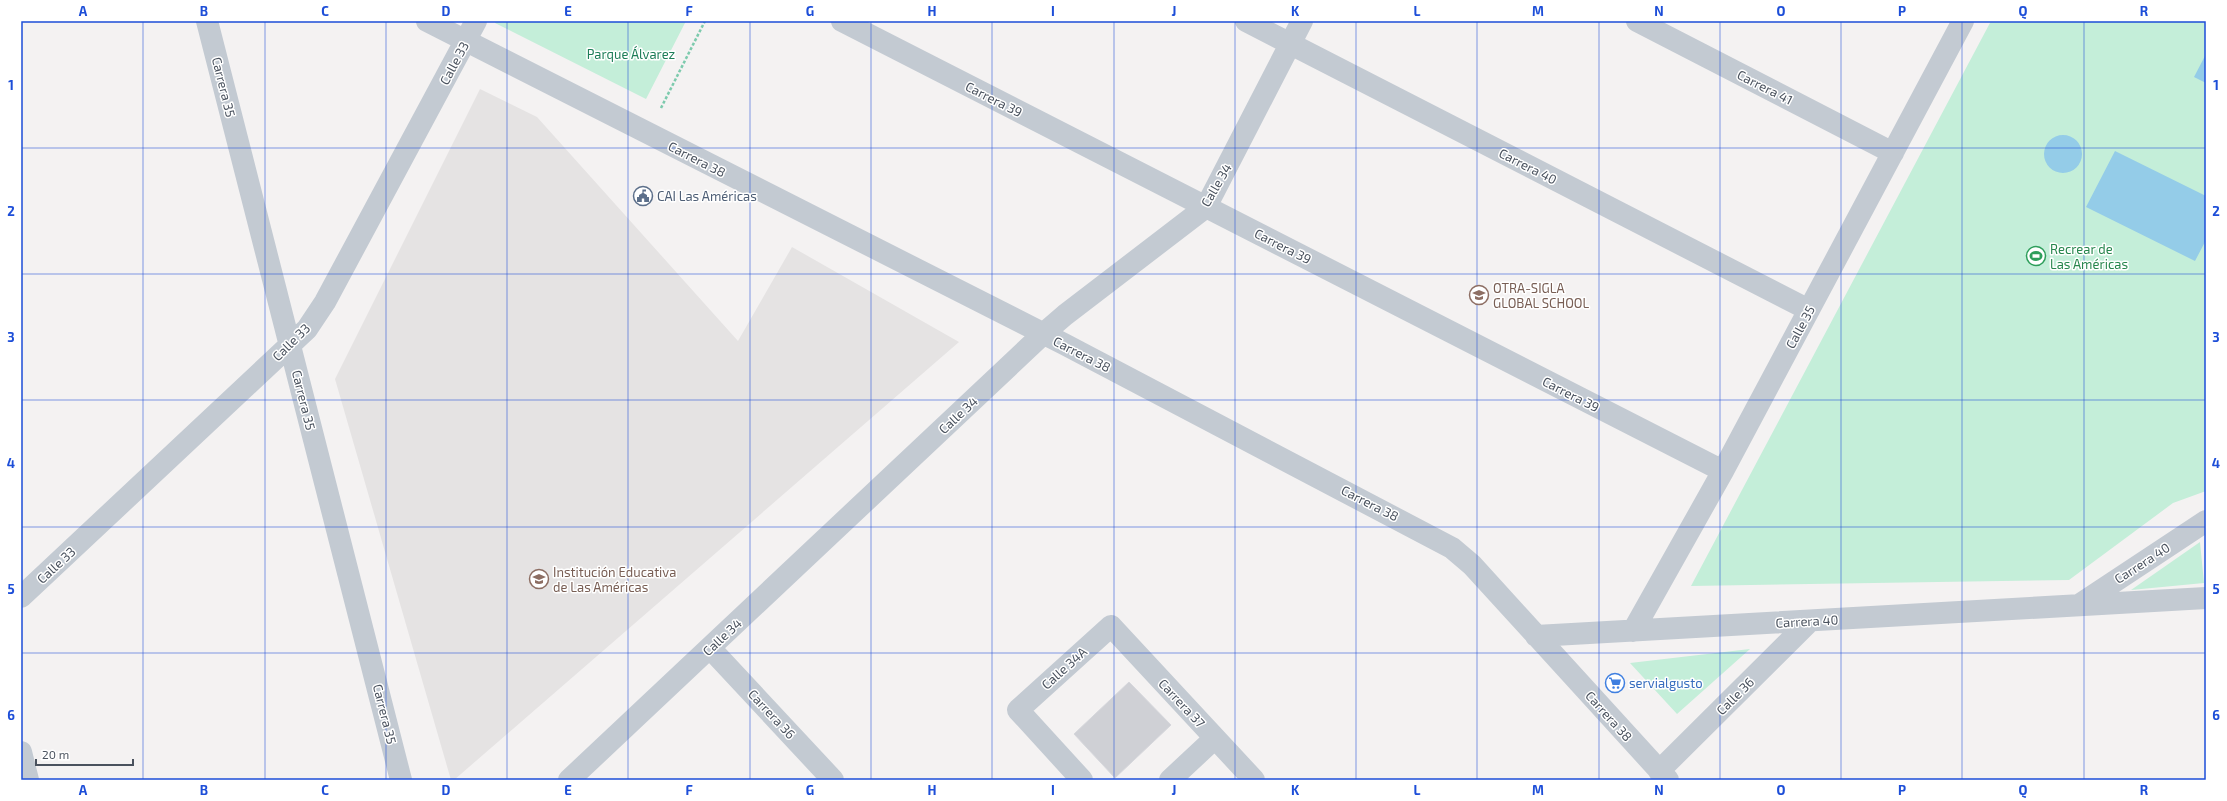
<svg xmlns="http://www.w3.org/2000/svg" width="2227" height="801" font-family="'Exo 2',sans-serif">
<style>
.education{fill:#e5e3e3}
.green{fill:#c4eed9}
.water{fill:#94cce8}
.building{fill:#cfd0d5;stroke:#d6d7dc}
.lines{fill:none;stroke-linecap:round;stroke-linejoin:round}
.path{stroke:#7dcaad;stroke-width:2.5;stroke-dasharray:3 2;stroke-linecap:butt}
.minor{stroke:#c3cad2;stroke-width:22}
.grid{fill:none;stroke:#1d4ed8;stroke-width:1;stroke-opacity:0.55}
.labels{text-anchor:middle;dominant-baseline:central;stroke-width:3;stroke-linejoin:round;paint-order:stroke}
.park-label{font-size:13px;fill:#1d7d58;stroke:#fff}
.street-label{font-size:13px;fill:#4a525e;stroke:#fff}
.service-label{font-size:13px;fill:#4e5e75;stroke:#fff;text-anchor:start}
.leisure-label{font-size:13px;fill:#27864d;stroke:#fff;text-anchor:start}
.education-label{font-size:13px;fill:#785e54;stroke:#fff;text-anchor:start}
.shop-label{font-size:13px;fill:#366cbe;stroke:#fff;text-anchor:start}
.neatline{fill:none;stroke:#1d4ed8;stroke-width:1.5}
.grid-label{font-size:13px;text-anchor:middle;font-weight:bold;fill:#1d4ed8}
</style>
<rect width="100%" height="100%" fill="#f4f2f2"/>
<path class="education" d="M480 89 537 117 738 341 792 247 959 342 454 780H451L335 379Z"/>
<path class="green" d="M496 21H686L646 99 495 23Z
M1991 21H2206V491L2173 503 2069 580 1691 586Z
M2200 542 2204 583 2131 590Z
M1750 649 1677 714 1630 663Z"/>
<path class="water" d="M2206 54V83L2194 77Z
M2044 154a19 19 0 1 1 38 0a19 19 0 1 1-38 0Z
M2115 151 2206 196V240L2195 261 2086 207Z"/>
<path class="building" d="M1129 682 1171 725 1115 778 1074 734Z"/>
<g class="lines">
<path class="path" d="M661 108 705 21"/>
<path class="minor" d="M207 21 401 780
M427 21 1064 344 1452 548 1472 565 1668 780
M842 21 1723 471
M1246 21 1809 310
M1637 21 1893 153
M21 597 307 329 325 302 476 21
M2079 605 2206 521
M1633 631 1723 471 1963 21
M1536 636 2206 598
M710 648 833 780
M21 752 28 780
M1659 771 1810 621
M569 780 1043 334 1065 315 1206 207 1302 21
M1082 780 1018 710 1111 626 1254 780
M1170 780 1215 738"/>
</g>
<path class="grid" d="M143 21V780M265 21V780M386 21V780M507 21V780M628 21V780M750 21V780M871 21V780M992 21V780M1114 21V780M1235 21V780M1356 21V780M1477 21V780M1599 21V780M1720 21V780M1841 21V780M1962 21V780M2084 21V780M21 148H2206M21 274H2206M21 400H2206M21 527H2206M21 653H2206"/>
<defs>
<g id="civic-ring" transform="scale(1)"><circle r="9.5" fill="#fff" stroke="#5c6f8a" stroke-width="1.5"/><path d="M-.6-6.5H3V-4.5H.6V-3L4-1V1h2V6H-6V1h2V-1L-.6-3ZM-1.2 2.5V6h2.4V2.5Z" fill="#5c6f8a"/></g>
<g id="stadium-ring" transform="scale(1)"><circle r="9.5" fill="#fff" stroke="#2e9e5b" stroke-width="1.5"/><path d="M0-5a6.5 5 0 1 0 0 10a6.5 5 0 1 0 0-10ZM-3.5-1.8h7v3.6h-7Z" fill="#2e9e5b"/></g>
<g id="school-ring" transform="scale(1)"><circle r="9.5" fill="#fff" stroke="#8d6e63" stroke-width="1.5"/><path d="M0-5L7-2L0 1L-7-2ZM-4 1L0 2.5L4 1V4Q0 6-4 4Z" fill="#8d6e63"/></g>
<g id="supermarket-ring" transform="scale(1)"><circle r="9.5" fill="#fff" stroke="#3f7fe0" stroke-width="1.5"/><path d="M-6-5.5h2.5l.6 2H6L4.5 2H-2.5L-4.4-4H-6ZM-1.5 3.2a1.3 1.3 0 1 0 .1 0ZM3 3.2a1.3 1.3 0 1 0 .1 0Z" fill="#3f7fe0"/></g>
</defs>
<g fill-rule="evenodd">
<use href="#civic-ring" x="643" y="196"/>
<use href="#stadium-ring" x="2036" y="256"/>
<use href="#school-ring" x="1479" y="295"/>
<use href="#school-ring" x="539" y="579"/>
<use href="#supermarket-ring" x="1615" y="683"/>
</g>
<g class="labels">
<g class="park-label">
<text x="631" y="54">Parque Álvarez</text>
</g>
<g class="street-label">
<text transform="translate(454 63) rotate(-62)">Calle 33</text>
<text transform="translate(224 87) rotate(76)">Carrera 35</text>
<text transform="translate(1765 87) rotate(27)">Carrera 41</text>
<text transform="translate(994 99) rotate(27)">Carrera 39</text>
<text transform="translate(697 159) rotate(27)">Carrera 38</text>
<text transform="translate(1528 166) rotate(27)">Carrera 40</text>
<text transform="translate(1216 185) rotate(-60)">Calle 34</text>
<text transform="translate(1283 246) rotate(27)">Carrera 39</text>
<text transform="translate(1800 327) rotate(-62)">Calle 35</text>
<text transform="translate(291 342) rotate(-45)">Calle 33</text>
<text transform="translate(1082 354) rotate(27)">Carrera 38</text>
<text transform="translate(1571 394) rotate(27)">Carrera 39</text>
<text transform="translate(304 400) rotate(76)">Carrera 35</text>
<text transform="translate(958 415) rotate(-43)">Calle 34</text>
<text transform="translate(1370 503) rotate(27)">Carrera 38</text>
<text transform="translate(2142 563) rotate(-33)">Carrera 40</text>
<text transform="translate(56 565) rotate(-43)">Calle 33</text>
<text transform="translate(1807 621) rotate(-3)">Carrera 40</text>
<text transform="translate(722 637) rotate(-43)">Calle 34</text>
<text transform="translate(1064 668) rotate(-42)">Calle 34A</text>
<text transform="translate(1735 696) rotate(-45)">Calle 36</text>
<text transform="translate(1182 703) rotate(47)">Carrera 37</text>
<text transform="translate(385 714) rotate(76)">Carrera 35</text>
<text transform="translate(772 714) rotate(47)">Carrera 36</text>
<text transform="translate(1609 716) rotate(48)">Carrera 38</text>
</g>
<g class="service-label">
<text x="657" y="196">CAI Las Américas</text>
</g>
<g class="leisure-label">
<text x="2050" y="249">Recrear de<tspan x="2050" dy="15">Las Américas</tspan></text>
</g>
<g class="education-label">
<text x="1493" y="288">OTRA-SIGLA<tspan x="1493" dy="15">GLOBAL SCHOOL</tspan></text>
<text x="553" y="572">Institución Educativa<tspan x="553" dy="15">de Las Américas</tspan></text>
</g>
<g class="shop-label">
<text x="1629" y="683">servialgusto</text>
</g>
</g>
<rect width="2227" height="801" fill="none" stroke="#ffffff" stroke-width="44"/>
<path d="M36 759v6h97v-6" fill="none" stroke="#4a525e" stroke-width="2"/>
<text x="42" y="759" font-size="12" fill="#4a525e" stroke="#ffffff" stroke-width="3" paint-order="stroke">20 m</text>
<rect x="22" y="22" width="2183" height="757" class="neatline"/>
<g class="grid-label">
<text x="83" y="16">A</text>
<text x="204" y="16">B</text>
<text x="325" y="16">C</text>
<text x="446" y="16">D</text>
<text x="568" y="16">E</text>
<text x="689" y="16">F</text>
<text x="810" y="16">G</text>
<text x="932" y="16">H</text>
<text x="1053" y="16">I</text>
<text x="1174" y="16">J</text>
<text x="1295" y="16">K</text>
<text x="1417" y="16">L</text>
<text x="1538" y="16">M</text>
<text x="1659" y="16">N</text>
<text x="1781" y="16">O</text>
<text x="1902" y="16">P</text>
<text x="2023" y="16">Q</text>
<text x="2144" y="16">R</text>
<text x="11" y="90">1</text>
<text x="2216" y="90">1</text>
<text x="11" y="216">2</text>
<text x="2216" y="216">2</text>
<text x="11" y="342">3</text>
<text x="2216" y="342">3</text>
<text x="11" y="468">4</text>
<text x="2216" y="468">4</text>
<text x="11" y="594">5</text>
<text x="2216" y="594">5</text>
<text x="11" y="720">6</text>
<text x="2216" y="720">6</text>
<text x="83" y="795">A</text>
<text x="204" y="795">B</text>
<text x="325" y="795">C</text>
<text x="446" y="795">D</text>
<text x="568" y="795">E</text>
<text x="689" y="795">F</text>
<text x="810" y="795">G</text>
<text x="932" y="795">H</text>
<text x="1053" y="795">I</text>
<text x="1174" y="795">J</text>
<text x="1295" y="795">K</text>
<text x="1417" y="795">L</text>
<text x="1538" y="795">M</text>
<text x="1659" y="795">N</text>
<text x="1781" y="795">O</text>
<text x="1902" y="795">P</text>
<text x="2023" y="795">Q</text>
<text x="2144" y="795">R</text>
</g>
</svg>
